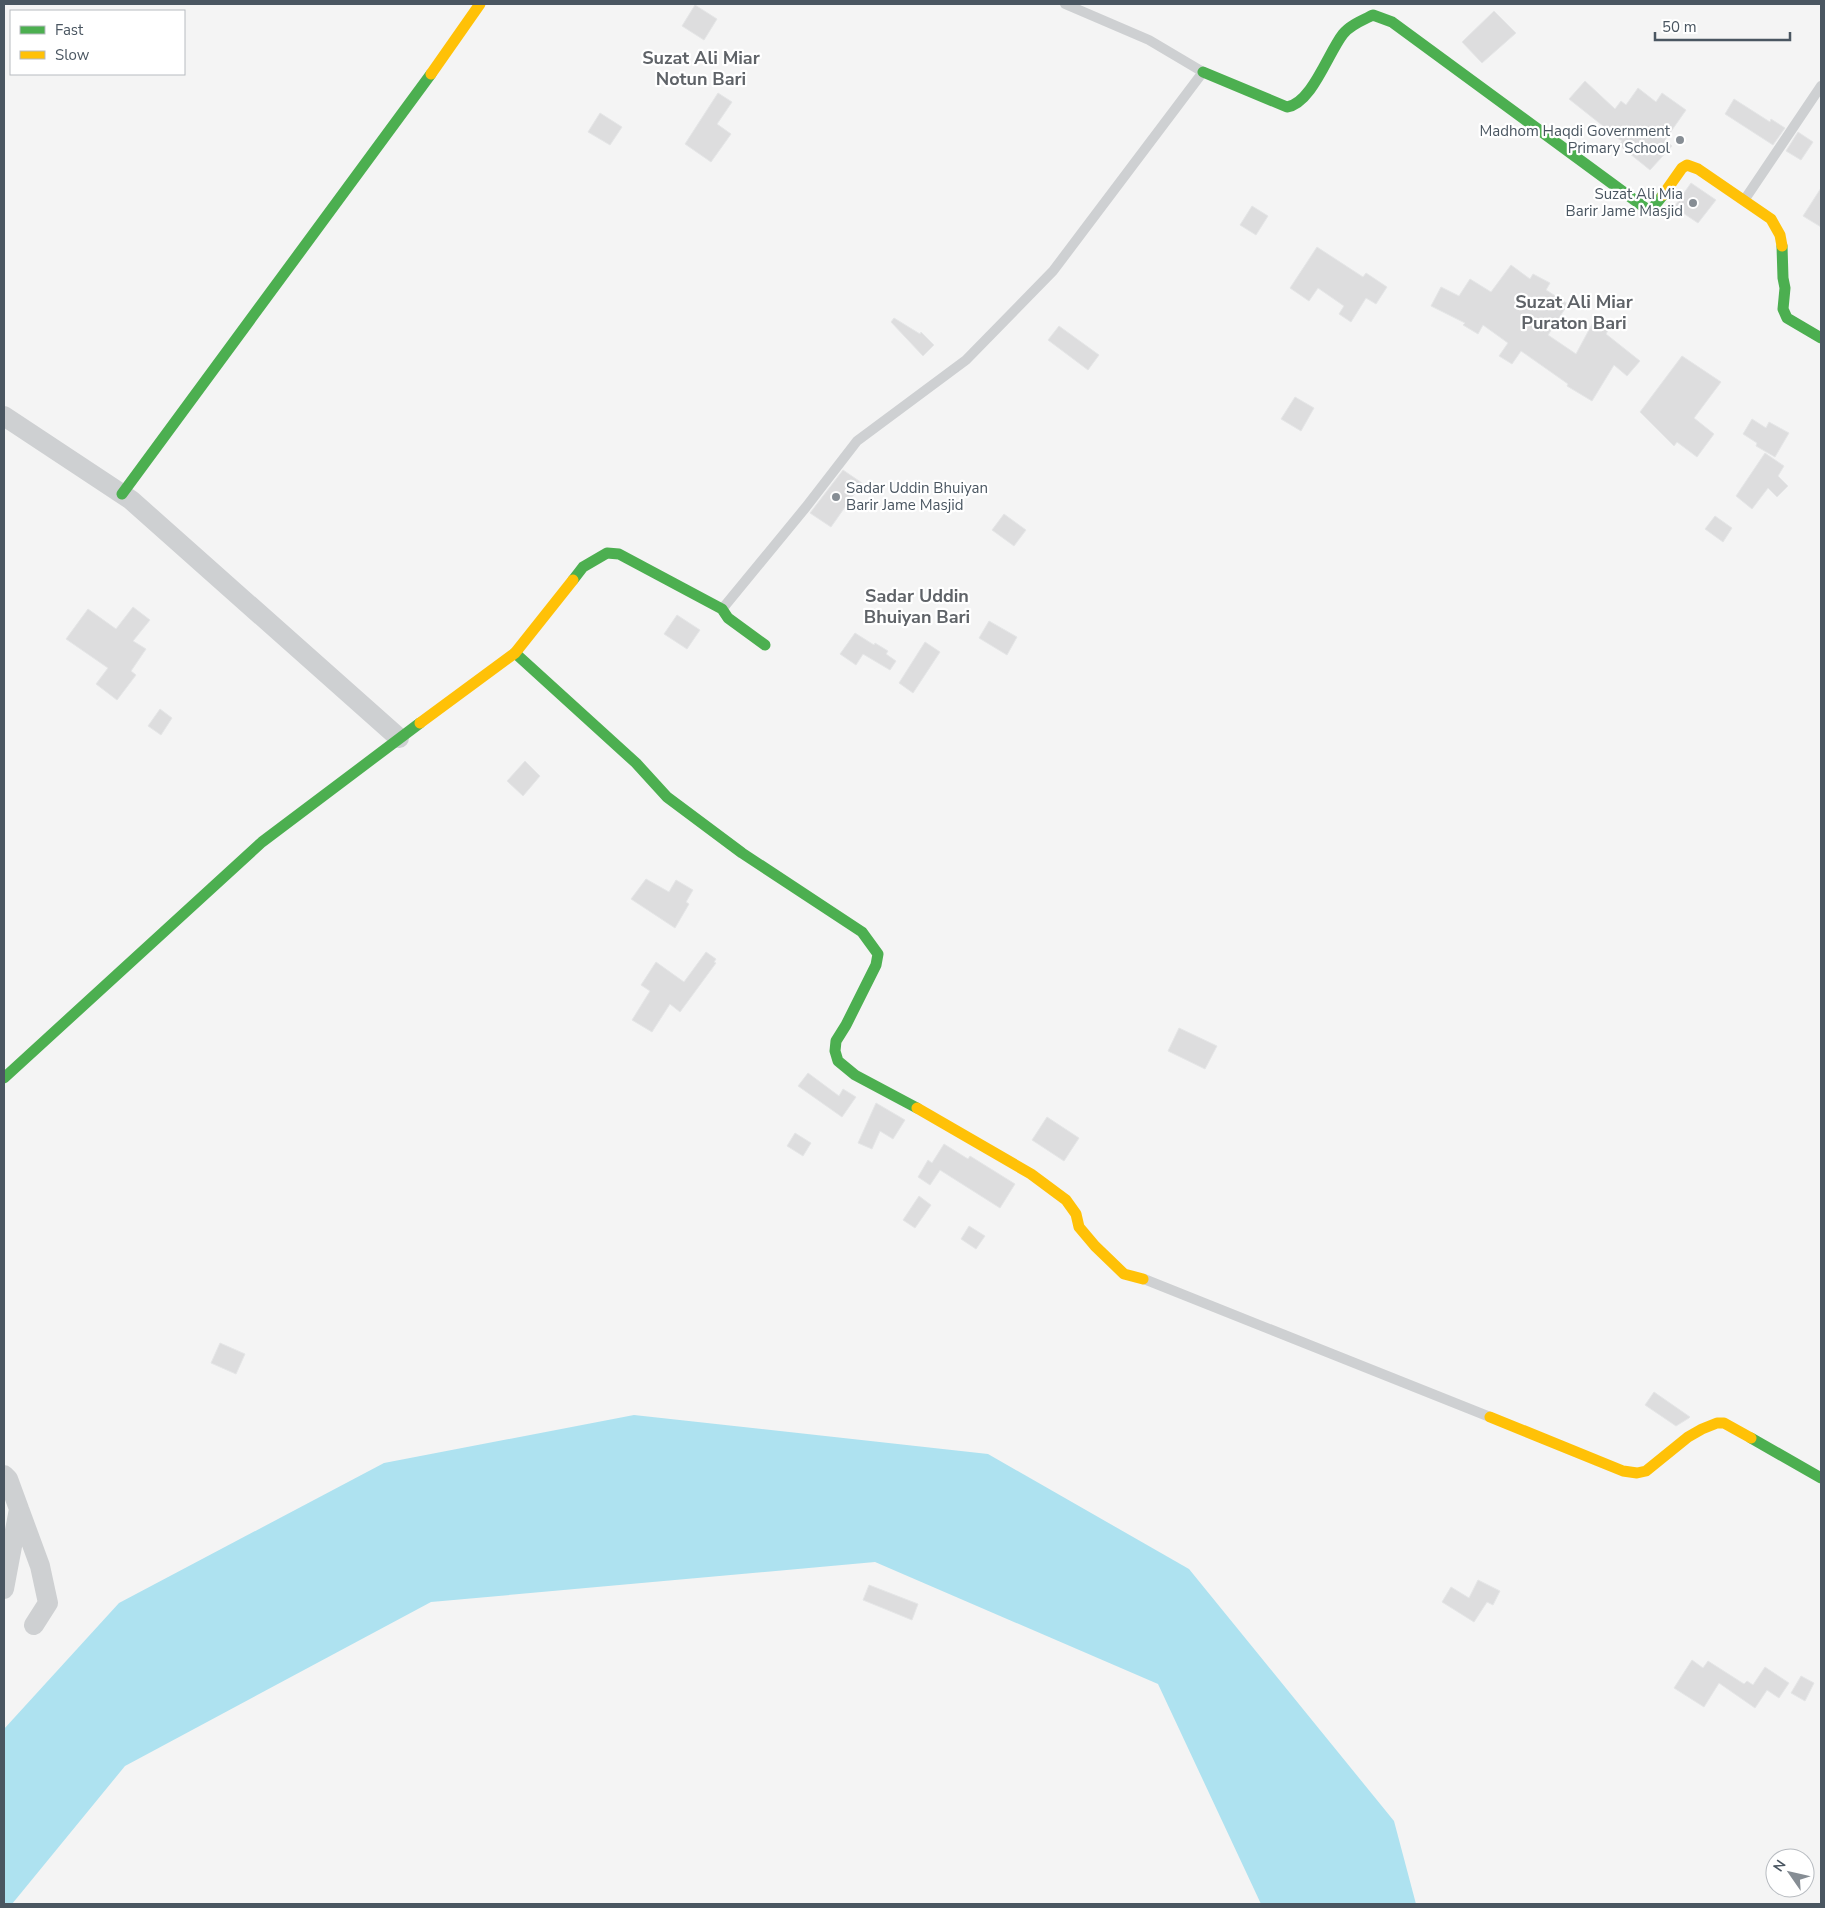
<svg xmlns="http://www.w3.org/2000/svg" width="1825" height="1908" font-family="'Nunito Sans',sans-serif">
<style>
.water{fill:#aee2f0}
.building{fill:#ddddde;stroke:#e5e6e7}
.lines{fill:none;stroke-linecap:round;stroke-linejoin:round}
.lane{stroke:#ced0d2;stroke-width:10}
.street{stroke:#ced0d2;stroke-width:20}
.fast{stroke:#4caf50;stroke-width:11}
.slow{stroke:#ffc107;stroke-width:11}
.poi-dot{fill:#868d94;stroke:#fff;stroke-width:2}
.labels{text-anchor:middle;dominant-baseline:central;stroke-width:4.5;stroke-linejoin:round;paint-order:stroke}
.poi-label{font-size:15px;fill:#4a5661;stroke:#fff;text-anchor:end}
.quarter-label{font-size:18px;font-weight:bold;fill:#5f6368;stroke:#fff}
</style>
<rect width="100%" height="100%" fill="#f4f4f4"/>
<path class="water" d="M634 1415 988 1454 1189 1569 1394 1821 1416 1904H1261L1158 1684 875 1562 431 1602 125 1766 12 1904H4V1729L119 1603 384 1463Z"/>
<path class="building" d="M695 5 717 19 704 40 682 26Z
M1494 11 1516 33 1482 63 1462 42Z
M1585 81 1615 109 1621 101 1626 105 1638 88 1656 102 1662 93 1686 110 1665 140 1672 146 1650 170 1619 145 1622 141 1602 128 1603 126 1569 99Z
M718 93 732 102 717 124 731 134 711 162 685 144Z
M1734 99 1770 122 1771 119 1785 128 1773 145 1725 114Z
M600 113 622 127 610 145 588 132Z
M1798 132 1813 142 1801 160 1786 151Z
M1691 183 1716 200 1698 223 1674 207Z
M1821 188V227L1803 216Z
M1252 206 1268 216 1256 235 1240 225Z
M1317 247 1363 277 1366 273 1387 287 1376 304 1366 298 1351 322 1339 314 1344 306 1318 288 1309 301 1290 288Z
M1511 265 1530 279 1533 274 1550 283 1546 290 1568 304 1548 335 1576 354 1597 315 1612 323 1606 334 1640 361 1627 376 1614 365 1592 401 1567 386 1568 384 1521 351 1512 364 1499 356 1508 343 1483 325 1478 334 1463 325 1465 323 1431 306 1441 287 1459 296 1470 279 1491 292Z
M894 318 920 334 921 332 934 345 923 356 891 322Z
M1059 326 1099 355 1088 370 1048 340Z
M1682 356 1721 382 1694 418 1714 434 1697 457 1677 442 1674 446 1640 412Z
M1295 397 1314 408 1301 431 1281 419Z
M1752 419 1766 428 1769 422 1789 433 1775 457 1756 446 1757 443 1743 434Z
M1765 453 1784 466 1778 476 1788 486 1777 497 1768 488 1752 509 1736 496Z
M843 470 862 483 831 527 810 513Z
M1004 514 1026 530 1014 546 992 530Z
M1715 516 1732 528 1723 542 1705 529Z
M133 607 150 620 133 641 146 649 131 671 136 675 117 700 96 684 108 668 66 639 88 609 116 629Z
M677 615 700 630 687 649 664 634Z
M989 621 1017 637 1007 655 979 638Z
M855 633 874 645 875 643 888 651 886 654 896 661 890 670 863 654 856 665 840 654Z
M925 642 940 652 913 693 899 683Z
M160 709 172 718 161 735 148 726Z
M525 761 540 776 523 796 507 781Z
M646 879 669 892 676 880 693 890 686 902 689 904 675 928 631 899Z
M706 952 716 959 714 962 716 963 680 1012 670 1004 652 1032 632 1020 650 991 641 985 656 962 684 982Z
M1179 1028 1217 1046 1205 1069 1168 1051Z
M808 1073 839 1096 843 1089 856 1097 842 1117 798 1086Z
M876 1103 905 1120 893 1139 880 1131 872 1149 858 1143Z
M1047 1117 1079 1138 1064 1161 1032 1140Z
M795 1133 811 1143 803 1156 787 1146Z
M944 1144 968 1159 970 1156 1015 1184 1000 1208 940 1170 930 1185 918 1177 928 1160 932 1163Z
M919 1196 931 1205 915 1228 903 1220Z
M969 1226 985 1236 976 1249 961 1239Z
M220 1343 245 1354 236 1374 211 1363Z
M1654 1392 1690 1417 1689 1418 1676 1426 1645 1405Z
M1478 1580 1500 1591 1493 1605 1487 1602 1474 1622 1442 1602 1451 1587 1469 1598Z
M869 1585 918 1604 912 1620 863 1600Z
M1692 1660 1703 1668 1708 1661 1744 1684 1747 1681 1753 1685 1765 1667 1789 1683 1779 1698 1767 1690 1755 1708 1719 1683 1704 1707 1674 1688Z
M1801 1676 1814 1683 1805 1701 1791 1693Z"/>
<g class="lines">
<path class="lane" d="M1745 199 1821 86
M723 608 806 507 857 441 966 360 1053 271 1203 72 1149 40 1065 4
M1144 1279 1490 1417"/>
<path class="street" d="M4 416 131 500 399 738
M4 1475 8 1479 40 1566 48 1603 34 1625
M4 1589 19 1509"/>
<path class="fast" d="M1203 72 1287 107C1312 103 1328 53 1343 34 1350 25 1363 20 1373 15L1392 22 1648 210H1651L1663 195
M1782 246 1783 278 1785 288 1783 309 1787 318 1821 338
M122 494 431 74
M573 580 583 567 607 553 619 554 722 609 728 618 765 645
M515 653 636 763 667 797 742 853 862 932 878 954 876 965 846 1025 836 1041 835 1051 838 1061 855 1075 917 1108
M4 1078 262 842 420 723
M1751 1438 1821 1478"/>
<path class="slow" d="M431 74 480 4
M1663 195 1682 168 1687 165 1698 169 1771 219 1780 235 1782 246
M420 723 515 653 573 580
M917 1108 1031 1174 1066 1200 1076 1214 1079 1227 1095 1246 1124 1274 1143 1279
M1490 1417 1623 1471 1637 1473 1646 1471 1688 1437 1702 1429 1717 1423H1724L1751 1438"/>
</g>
<g class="poi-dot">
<circle cx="1680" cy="140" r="5"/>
<circle cx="1693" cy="203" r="5"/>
<circle cx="836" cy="497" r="5"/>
</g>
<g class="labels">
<g class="poi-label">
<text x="1670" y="131">Madhom Haqdi Government<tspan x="1670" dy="17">Primary School</tspan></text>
<text x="1683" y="194">Suzat Ali Mia<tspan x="1683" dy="17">Barir Jame Masjid</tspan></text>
<text x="846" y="488" text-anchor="start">Sadar Uddin Bhuiyan<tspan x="846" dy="17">Barir Jame Masjid</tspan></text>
</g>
<g class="quarter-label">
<text x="701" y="58">Suzat Ali Miar<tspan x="701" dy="21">Notun Bari</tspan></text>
<text x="1574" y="302">Suzat Ali Miar<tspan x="1574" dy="21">Puraton Bari</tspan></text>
<text x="917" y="596">Sadar Uddin<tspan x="917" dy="21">Bhuiyan Bari</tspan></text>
</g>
</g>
<rect width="1825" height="1908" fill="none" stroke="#4a5661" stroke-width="10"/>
<rect x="10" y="10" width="175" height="65" fill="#ffffff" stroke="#b7bbc0"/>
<rect x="20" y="26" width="25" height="8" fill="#4caf50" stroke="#b7bbc0"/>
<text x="55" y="35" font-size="15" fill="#4a5661">Fast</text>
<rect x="20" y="51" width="25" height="8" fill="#ffc107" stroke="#b7bbc0"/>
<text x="55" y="60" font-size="15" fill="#4a5661">Slow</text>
<g transform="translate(1790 1873) rotate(304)"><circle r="24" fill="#ffffff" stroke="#b7bbc0"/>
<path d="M0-4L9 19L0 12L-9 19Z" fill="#868d94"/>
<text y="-8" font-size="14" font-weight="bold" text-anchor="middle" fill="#4a5661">N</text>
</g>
<path d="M1655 32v8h135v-8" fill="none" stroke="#4a5661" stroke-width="2.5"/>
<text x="1662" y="32" font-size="15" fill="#4a5661" stroke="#ffffff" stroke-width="4" paint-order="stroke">50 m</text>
</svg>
